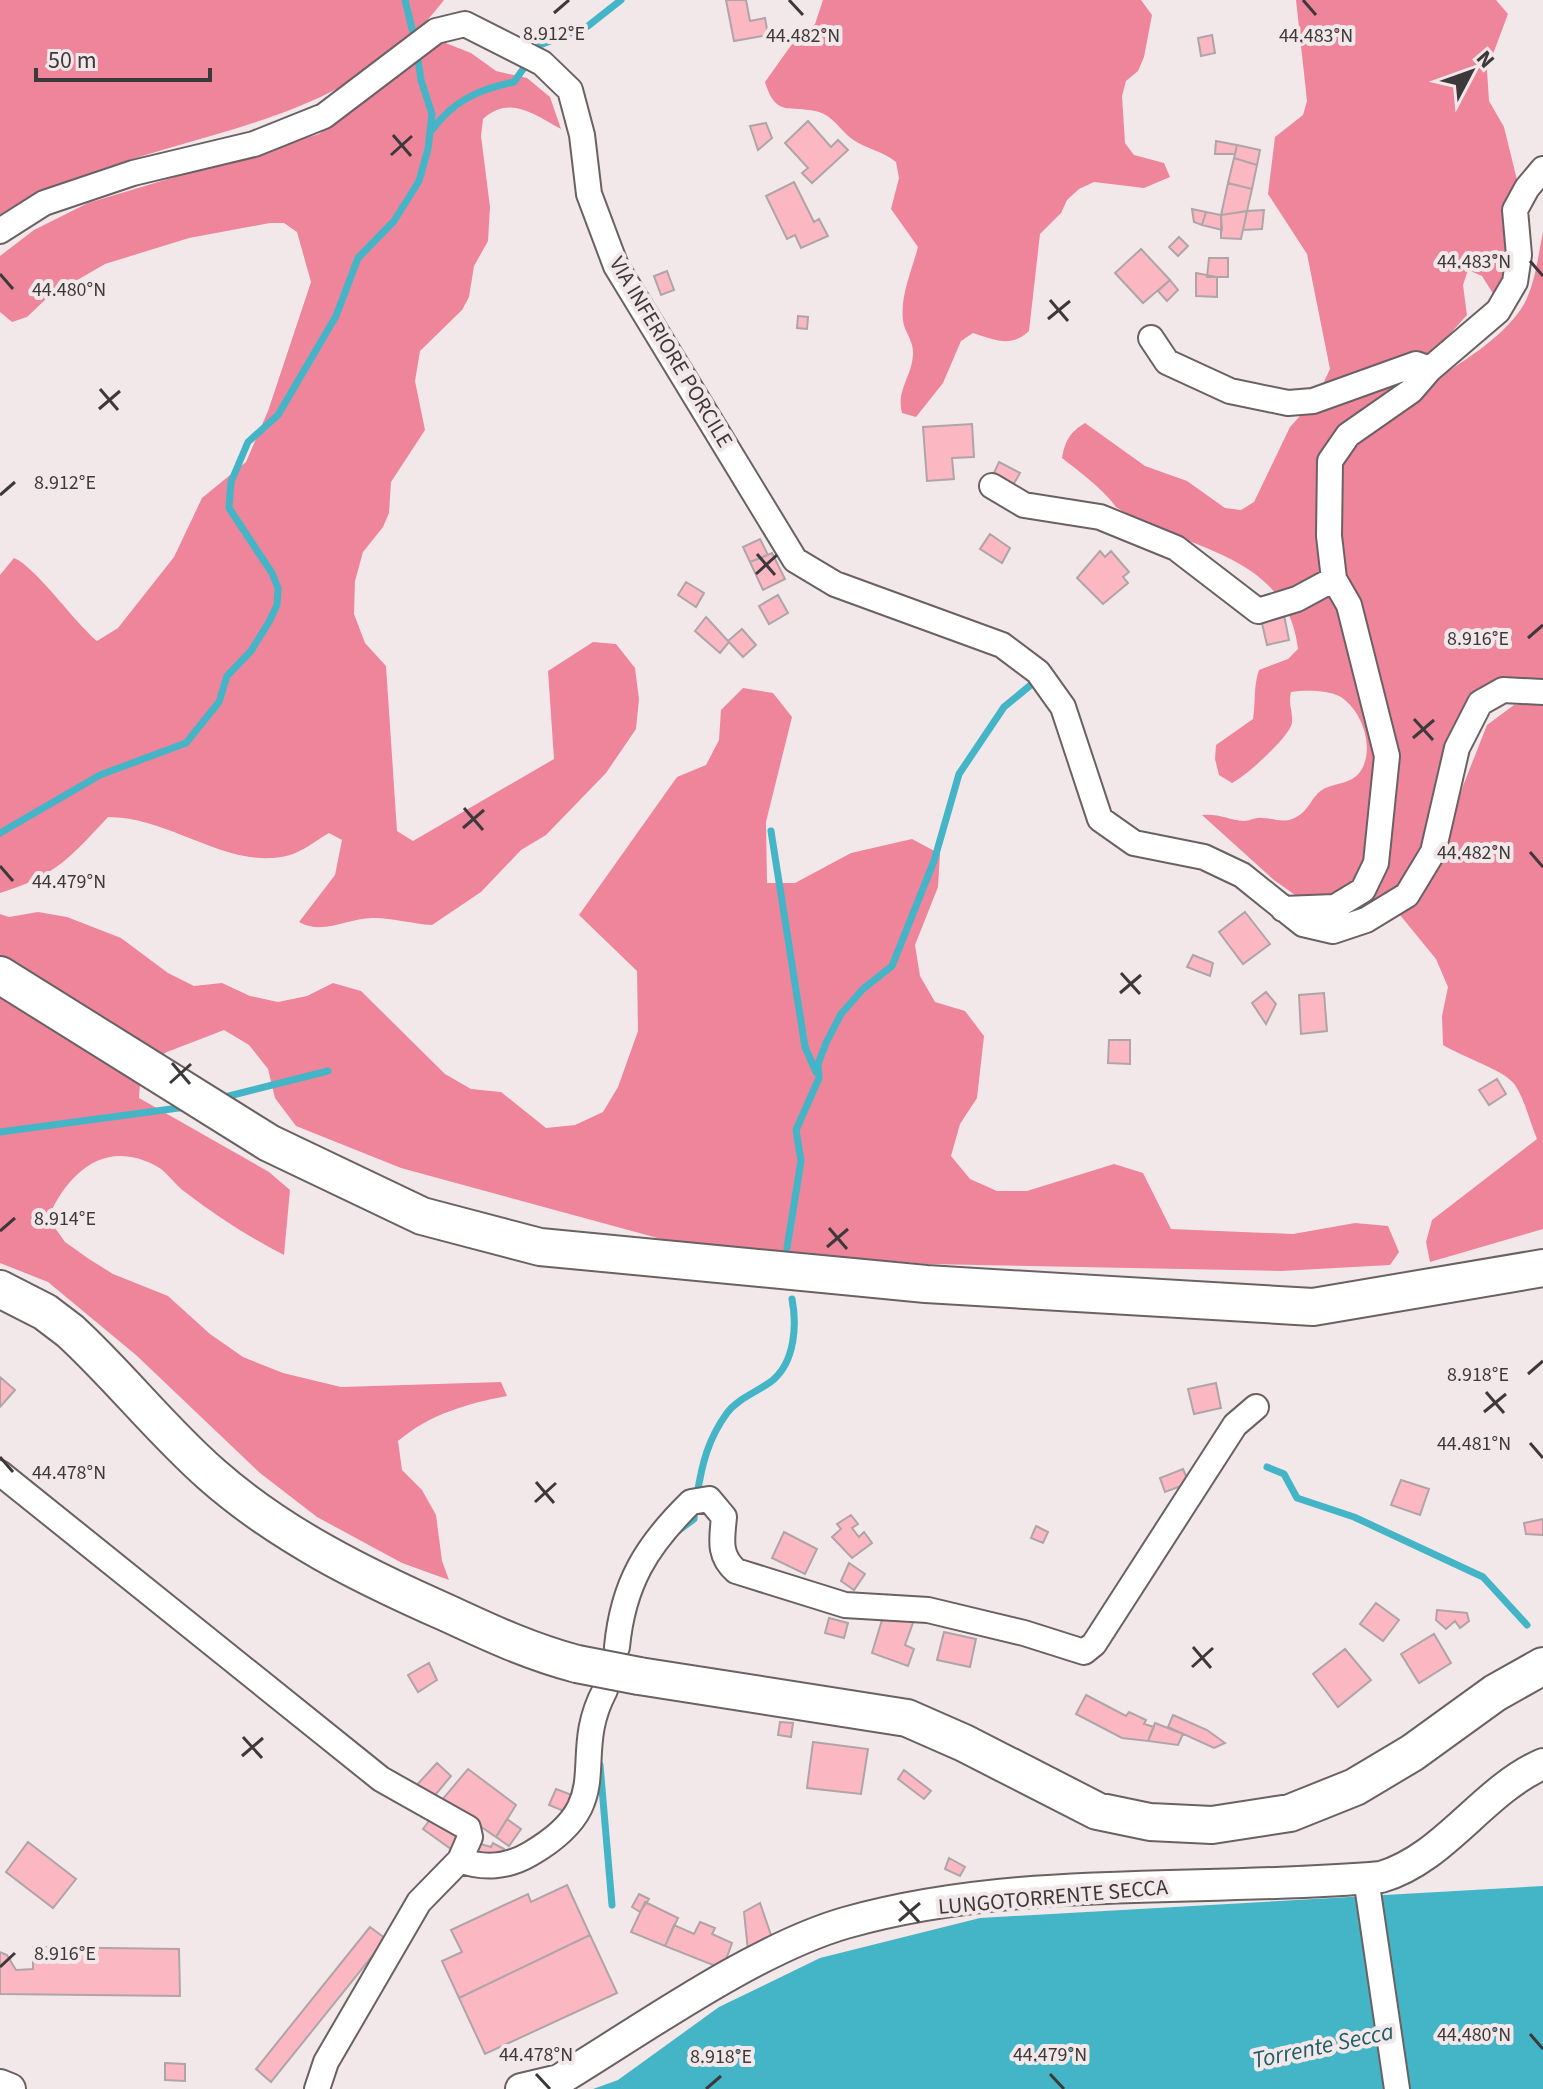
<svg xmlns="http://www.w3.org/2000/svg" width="1543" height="2089" font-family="'Source Sans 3',sans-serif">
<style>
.forest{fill:#ee859a}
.water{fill:#43b5c7}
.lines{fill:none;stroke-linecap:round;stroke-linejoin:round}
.stream{stroke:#43b5c7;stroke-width:7}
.building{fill:#fbb8c3;stroke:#afa4a6;stroke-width:2}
.minor-casing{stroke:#6a6162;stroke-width:28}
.major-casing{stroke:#6a6162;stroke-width:34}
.highway-casing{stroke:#6a6162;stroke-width:40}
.minor{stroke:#fff;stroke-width:24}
.major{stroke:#fff;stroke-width:30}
.highway{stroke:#fff;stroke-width:36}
.highway-bridge-casing{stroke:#6a6162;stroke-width:40;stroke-linecap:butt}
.highway-bridge{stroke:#fff;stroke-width:36}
.ticks{fill:none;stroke:#3d393a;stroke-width:3}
.labels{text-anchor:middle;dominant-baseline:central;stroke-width:8;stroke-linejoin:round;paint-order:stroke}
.street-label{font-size:22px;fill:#3d393a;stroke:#f3e8e9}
.water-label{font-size:24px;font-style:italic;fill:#1f5e67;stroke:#f3e8e9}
.ticks-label{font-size:20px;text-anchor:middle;fill:#3d393a;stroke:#f3e8e9;stroke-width:8;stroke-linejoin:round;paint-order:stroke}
</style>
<rect width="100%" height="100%" fill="#f3e8e9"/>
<path class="forest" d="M0 0H444C358 113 230 125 105 168 67 181 33 194 0 217Z
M823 0H1141L1152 15 1144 57 1138 71 1126 81 1122 96 1125 143 1134 155 1164 163 1170 177 1144 188 1094 182 1079 189 1067 200 1061 213 1040 234 1029 331C1011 348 995 340 973 333L961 341 943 383 916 417 902 413C896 390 912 377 913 354 914 341 904 332 903 320 900 296 912 270 918 247L891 209 899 178 896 162C883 151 866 149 852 139 841 131 833 116 819 112 791 104 776 119 765 82L792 44 815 24Z
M1296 0H1496L1508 14 1487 70 1489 101 1504 127 1518 184 1508 271 1497 300 1482 276 1468 270 1463 285 1467 315 1430 356 1322 386 1330 369 1307 254 1268 194 1275 137 1303 115 1307 101Z
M443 42 471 53 496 71 527 78 550 97 561 129C533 114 510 95 483 119L481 136 490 207 488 241 474 266 469 297 462 310 420 351 415 381 425 430 391 482 389 513 383 527 363 552 355 581 354 614 365 643 386 666 397 831 413 841 554 759 548 671 593 642 616 644 635 668 639 699 636 729 606 773 546 835 521 850 481 892 432 925C413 924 393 918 374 918 349 917 324 936 299 922L335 875 342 840 329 833C317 840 303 851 290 855 230 872 172 817 108 817 70 858 55 876 0 893V575L14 558C37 568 73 621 97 641L118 628 174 557 202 498 246 462 268 411 311 282 297 232 284 223H270L189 238 105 264 48 297 27 317 12 322 0 312V256L34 230 88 203 319 134Z
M1543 232V684L1506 681 1450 741 1435 791 1425 843 1400 889 1367 915 1345 898 1302 900 1274 880 1202 815C1218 813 1229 820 1244 821 1250 821 1256 817 1262 818 1272 818 1282 823 1292 819 1309 813 1310 798 1322 790 1335 782 1350 785 1360 772 1376 749 1362 709 1339 696 1327 690 1305 690 1291 692 1288 705 1293 711 1292 722 1292 735 1245 777 1232 783L1219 775 1215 759 1216 745 1253 719C1256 701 1253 688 1259 670L1288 659 1298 649C1287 552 1185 551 1116 507 1103 489 1080 472 1062 458 1065 441 1070 432 1085 423L1145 466 1187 481 1225 508 1241 510 1254 502 1290 427 1300 416 1394 380 1430 384C1461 362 1500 340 1521 309 1535 288 1538 256 1543 232Z
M743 688 773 693 792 717 766 822 767 883H795L851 853 912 839 940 854 938 887 915 945 920 976 935 1002 965 1011 984 1036 977 1098 960 1124 951 1156 970 1179 997 1191H1027L1114 1164 1143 1173 1171 1229 1293 1234 1355 1223 1388 1226 1399 1252 1390 1265 1281 1271 927 1264 676 1243 401 1168 296 1126 275 1098 268 1069 249 1045 224 1030 167 1052 141 1067 139 1098 269 1172 290 1190 284 1255C249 1237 216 1216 185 1192 175 1185 168 1173 158 1167 106 1138 69 1171 48 1218L65 1242 89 1259 113 1274 168 1296 210 1334 243 1357 283 1373 341 1387 501 1382 507 1396C466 1404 430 1414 398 1441L402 1470 422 1490 436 1515 442 1561 449 1580 402 1563 317 1517 260 1473 136 1355 48 1282 0 1263V914L9 917 38 912 67 917 121 938 168 973 194 986 222 983 250 996 278 1002 307 996 333 983 361 991 445 1074 471 1089 501 1092 546 1128 575 1125 603 1112 618 1087 638 1031 637 971 579 915 677 777 706 765 719 740 721 710Z
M1514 705H1543V1229L1430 1262 1426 1242 1432 1220 1537 1139C1530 1122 1525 1100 1515 1085 1505 1070 1462 1057 1443 1045L1442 1016 1448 987 1436 959 1400 915 1436 874 1463 786 1487 725Z"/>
<path class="water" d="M1543 1886V2089H593L618 2080 719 2007 820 1958 980 1918Z"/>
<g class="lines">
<path class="stream" d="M405 0 415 41
M432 130C453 101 479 89 514 82L540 45 588 26 621 0
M771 831 805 1047 816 1072
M0 833 100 775 186 743 219 702 227 676 251 651 269 622 277 605 278 588 272 573 229 508 231 482 248 442 278 415 336 316 358 258 394 221 419 181 428 149 432 114 421 80 417 53
M221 1098 328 1071
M0 1132 186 1107
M787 1248 801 1161 796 1130 819 1078 818 1064 826 1043 841 1014 863 989 892 966 934 861 959 774 1004 707 1038 679
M1267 1467 1284 1474 1297 1498 1354 1517 1483 1577 1527 1625
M697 1495C702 1464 708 1439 727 1413 738 1398 758 1392 773 1380 795 1361 797 1325 792 1299
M678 1531 694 1519 695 1507
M600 1765 612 1905"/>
</g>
<path class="building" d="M726 0H746L750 21 765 18 768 35 734 41Z
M1212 35 1215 53 1201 56 1198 38Z
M808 121 831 147 838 140 848 150 812 183 802 173 808 168 785 143Z
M766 123 772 138 758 150 750 126Z
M1216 141 1237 145 1235 154H1215Z
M1237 145 1260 150 1257 165 1234 158Z
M1234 158 1257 165 1252 189 1228 183Z
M794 182 814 222 819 219 828 236 801 248 795 235 787 239 766 196Z
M1228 183 1252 189 1247 211 1221 215Z
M1192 209 1206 212 1202 225 1194 222Z
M1264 210 1262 229 1243 230 1247 211Z
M1247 211 1241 239 1221 238V215Z
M1206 212 1221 215 1222 230 1202 225Z
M1179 237 1188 246 1178 256 1169 247Z
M1141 249 1170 280 1143 303 1115 273Z
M1209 258H1228V277H1207Z
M667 271 674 290 661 295 654 276Z
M1196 273 1217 277V297L1196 296Z
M1170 280 1178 290 1167 301 1158 291Z
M798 316 808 317 807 329 797 328Z
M972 424 974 457 952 458 954 479 927 481 923 427Z
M999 462 1020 473 1012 487 992 477Z
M990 534 1010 548 1002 563 980 549Z
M760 539 768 555 750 562 743 547Z
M1100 551 1105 557 1111 551 1129 572 1123 577 1128 583 1103 604 1077 578Z
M772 553 785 579 763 590 750 562Z
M686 582 704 593 696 607 678 595Z
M778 595 788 613 769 624 759 606Z
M1284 615 1289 640 1267 645 1261 619Z
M706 617 729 642 720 653 695 631Z
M742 629 756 645 743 657 728 641Z
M1245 912 1270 944 1243 964 1219 932Z
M1193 955 1213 963 1210 976 1187 967Z
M1266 992 1276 1004 1266 1024 1252 1003Z
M1324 993 1327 1031 1301 1034 1299 995Z
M1109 1040H1130V1064L1108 1063Z
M1497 1079 1506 1094 1489 1105 1479 1090Z
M0 1377 15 1390 0 1407Z
M1216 1383 1221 1408 1194 1414 1188 1389Z
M1183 1469 1189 1483 1165 1492 1160 1478Z
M1401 1480 1429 1489 1420 1515 1391 1505Z
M851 1515 858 1524 852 1528 859 1537 864 1532 872 1543 852 1558 832 1537 841 1529 837 1524Z
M1543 1519V1535L1526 1534 1524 1523Z
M1036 1526 1048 1532 1043 1543 1031 1538Z
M784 1532 817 1549 805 1574 772 1558Z
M849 1563 865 1574 854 1590 841 1581Z
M1376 1603 1399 1620 1383 1641 1360 1624Z
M885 1610 914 1620 905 1645 914 1649 908 1666 872 1653Z
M1437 1610 1467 1613 1469 1621 1460 1628 1455 1621 1446 1629 1436 1620Z
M829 1618 848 1623 844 1638 825 1633Z
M944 1632 976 1639 970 1667 937 1660Z
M1434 1634 1451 1663 1419 1683 1401 1654Z
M1345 1649 1371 1680 1338 1707 1313 1674Z
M429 1663 437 1680 418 1692 408 1675Z
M1086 1695 1126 1716 1129 1712 1146 1720 1144 1724 1154 1727 1148 1741 1122 1738 1076 1714Z
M1173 1715 1207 1730 1225 1743 1214 1748 1168 1727Z
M780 1722 793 1723 791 1737 778 1735Z
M1155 1723 1183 1734 1178 1745 1148 1741Z
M813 1742 868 1749 861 1794 807 1788Z
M437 1763 451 1776 431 1800 415 1787Z
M468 1769 516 1805 496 1837 442 1800Z
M904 1770 931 1791 924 1799 898 1779Z
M556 1789 572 1795 566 1812 549 1805Z
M435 1813 463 1832 451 1849 423 1829Z
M507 1819 521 1829 509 1846 496 1837Z
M28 1842 76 1879 53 1908 6 1872Z
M474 1842 491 1847 493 1843 504 1849 500 1856 470 1854Z
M949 1858 965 1867 960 1876 945 1869Z
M567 1885 590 1935 459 1998 442 1961 462 1952 451 1930 528 1894 531 1902Z
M639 1894 649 1899 640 1912 632 1907Z
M645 1902 678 1918 665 1946 631 1932Z
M760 1903 772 1938 748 1951 744 1912Z
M700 1922 715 1928 712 1934 732 1943 724 1965 718 1967 665 1946 674 1925 694 1934Z
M370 1927 386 1939 271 2082 256 2069Z
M590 1935 617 1993 485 2054 459 1998Z
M33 1947 179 1949 180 1996 0 1994V1952L7 1955 16 1970 33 1969Z
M165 2063 185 2064V2081L165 2080Z"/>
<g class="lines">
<g class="minor-casing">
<path id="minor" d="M0 231 44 203 133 173 254 144 324 116 436 31 465 24 542 63 570 90 582 135 589 194 616 266 795 560 835 584 1002 645 1038 672 1063 707 1100 819 1134 843 1204 857 1242 875 1303 924 1333 931 1366 920 1407 895 1433 852 1457 748 1480 703 1503 690 1543 692
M1151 338 1167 362 1230 391 1288 403 1313 401 1416 364 1430 369
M992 486 1024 505 1100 517 1176 548 1258 611 1297 599 1334 579
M1283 909 1335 907 1363 890 1376 863 1387 756 1349 605 1334 579 1329 536 1330 461 1348 435 1411 391 1430 369 1498 311 1515 282 1519 255 1515 210 1527 188 1543 169
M0 1473 381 1779 468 1828 470 1837 460 1860
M617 1647C623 1584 646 1546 691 1502L709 1499 724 1517C722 1539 718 1555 736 1571L845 1605 928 1610 1024 1633 1084 1652 1094 1644 1235 1425 1256 1407
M1366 1878 1397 2089
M317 2089 326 2062 419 1902 460 1860C483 1869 508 1867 530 1854 621 1801 567 1761 605 1690"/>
</g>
<g class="major-casing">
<path id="major" d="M0 2085 10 2089
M521 2089 559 2080C643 2029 753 1950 845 1923 1018 1874 1204 1893 1381 1877 1444 1859 1483 1790 1543 1764"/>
</g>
<g class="highway-casing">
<path id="highway" d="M0 975 269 1143 422 1216 540 1247 926 1284 1313 1307 1543 1268
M0 1289 45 1312 70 1331C119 1376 161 1430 211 1474 280 1535 363 1576 447 1613 490 1633 531 1652 577 1664
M639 1676 907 1718 964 1743 1097 1811 1150 1822 1212 1825 1290 1813 1355 1787 1412 1753 1495 1693 1543 1666"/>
</g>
<use href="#minor" class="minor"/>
<use href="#major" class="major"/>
<use href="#highway" class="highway"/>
<g class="highway-bridge-casing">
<path id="highway-bridge" d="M577 1664 639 1676"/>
</g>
<use href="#highway-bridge" class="highway-bridge"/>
</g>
<path class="ticks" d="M789 0 803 15M1303 0 1316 15M554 13 569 0M393 135 411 156M391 155 412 136M1530 261 1543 276M0 274 13 289M1050 300 1068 321M1048 319 1070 301M100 389 118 410M99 409 120 391M0 495 15 482M757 554 775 575M756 574 777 555M1528 638 1543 625M1414 719 1433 740M1413 738 1434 720M464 808 483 830M463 828 484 810M1530 852 1543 867M0 866 13 881M1121 973 1140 994M1120 993 1141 975M172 1063 190 1084M170 1083 191 1064M829 1228 847 1249M0 1231 15 1218M827 1247 848 1229M1528 1374 1543 1361M1486 1392 1504 1413M1484 1412 1506 1394M1530 1443 1543 1458M0 1457 13 1472M536 1482 554 1503M535 1502 556 1483M1193 1647 1211 1668M1192 1667 1213 1648M243 1737 262 1758M242 1756 263 1738M900 1901 919 1922M899 1921 920 1903M0 1967 15 1953M1530 2034 1543 2049M536 2074 550 2089M1050 2074 1064 2089M706 2089 721 2076"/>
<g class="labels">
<g class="street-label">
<text transform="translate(671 352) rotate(59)">VIA INFERIORE PORCILE</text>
<text transform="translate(1053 1897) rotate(-5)">LUNGOTORRENTE SECCA</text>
</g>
<g class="water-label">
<text transform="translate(1323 2046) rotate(-12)">Torrente Secca</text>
</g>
</g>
<g class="ticks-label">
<text x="554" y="40">8.912°E</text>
<text x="803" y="42">44.482°N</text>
<text x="1316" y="42">44.483°N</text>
<text x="1474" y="268">44.483°N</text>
<text x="69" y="296">44.480°N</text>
<text x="65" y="489">8.912°E</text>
<text x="1478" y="645">8.916°E</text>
<text x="1474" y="859">44.482°N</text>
<text x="69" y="888">44.479°N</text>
<text x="65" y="1225">8.914°E</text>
<text x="1478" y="1381">8.918°E</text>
<text x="1474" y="1450">44.481°N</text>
<text x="69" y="1479">44.478°N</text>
<text x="65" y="1960">8.916°E</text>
<text x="1474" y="2041">44.480°N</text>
<text x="536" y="2061">44.478°N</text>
<text x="1050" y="2061">44.479°N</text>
<text x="721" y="2063">8.918°E</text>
</g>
<g transform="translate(1471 72) rotate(49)" stroke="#f3e8e9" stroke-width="6" paint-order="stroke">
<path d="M0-6L14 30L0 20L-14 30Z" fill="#3d393a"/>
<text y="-12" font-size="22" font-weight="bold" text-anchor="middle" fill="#3d393a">N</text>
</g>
<path d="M36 68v12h174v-12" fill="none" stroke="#3d393a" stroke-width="4"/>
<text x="48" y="68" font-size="24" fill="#3d393a" stroke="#f3e8e9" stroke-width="6" paint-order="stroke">50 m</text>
</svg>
